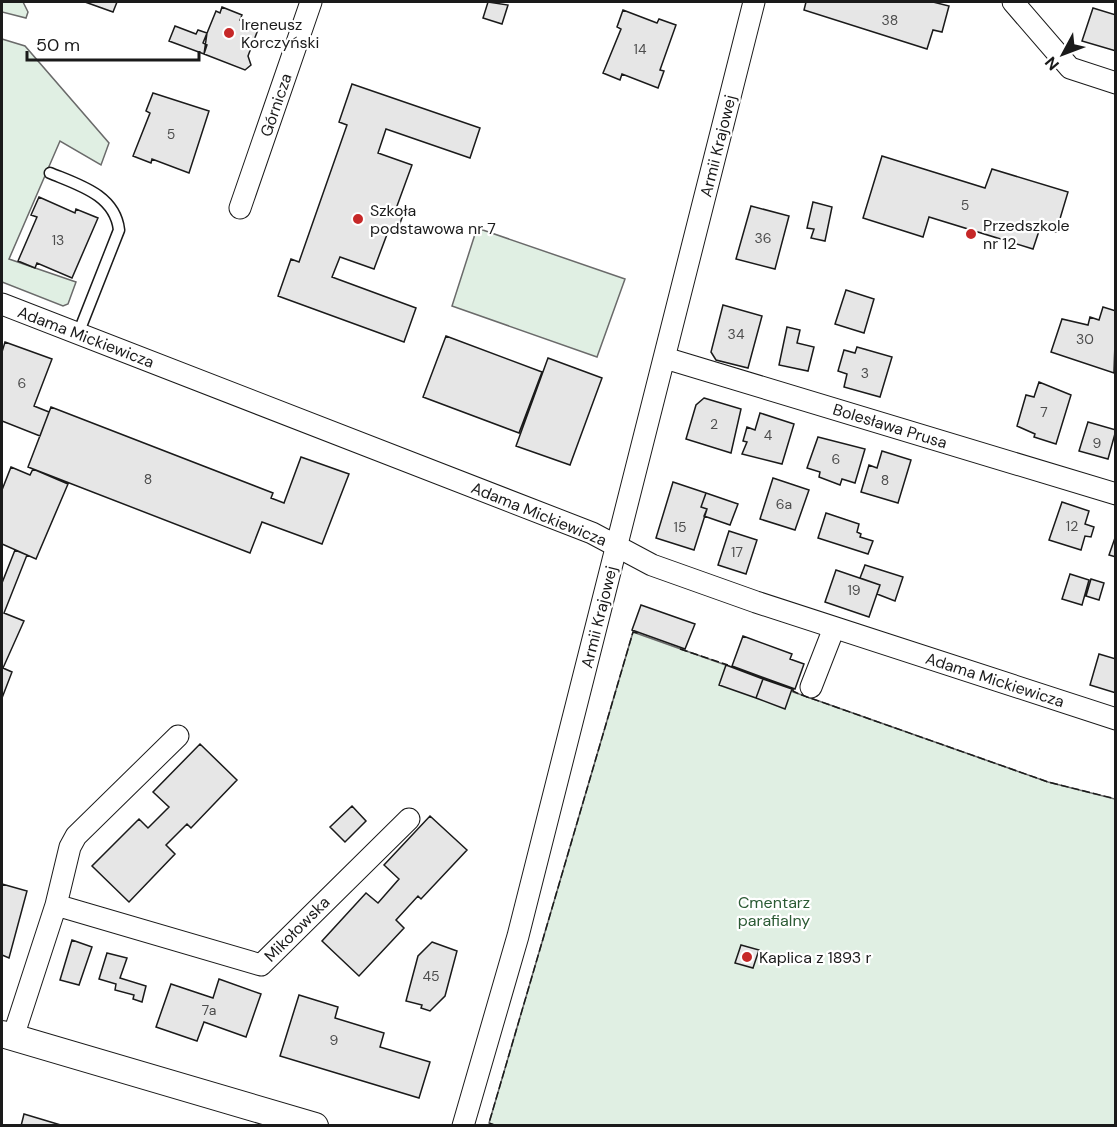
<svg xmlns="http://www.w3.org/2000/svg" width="1117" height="1127" font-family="'DM Sans',sans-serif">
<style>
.green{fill:#e0efe3;stroke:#6a6a6a;stroke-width:1.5}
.building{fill:#e6e6e6;stroke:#1a1a1a;stroke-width:1.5}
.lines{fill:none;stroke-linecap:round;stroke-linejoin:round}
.service-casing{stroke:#1a1a1a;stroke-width:13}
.minor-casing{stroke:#1a1a1a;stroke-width:23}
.tertiary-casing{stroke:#1a1a1a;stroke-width:28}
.service{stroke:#fff;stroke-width:10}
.minor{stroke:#fff;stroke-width:21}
.tertiary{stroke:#fff;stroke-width:26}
.fence{stroke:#1a1a1a;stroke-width:1.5;stroke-dasharray:8 3;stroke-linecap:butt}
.poi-dot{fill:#c62828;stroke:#fff;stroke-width:2}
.labels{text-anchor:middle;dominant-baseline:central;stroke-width:4.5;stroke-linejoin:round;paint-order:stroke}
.number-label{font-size:14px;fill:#4d4d4d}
.poi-label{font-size:16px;fill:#1a1a1a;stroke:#fff;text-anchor:start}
.street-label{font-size:16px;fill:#1a1a1a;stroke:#fff}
.park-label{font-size:16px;fill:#2b5a34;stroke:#fff}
</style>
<rect width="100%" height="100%" fill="#fff"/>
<path class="green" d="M2 2H23L28 12 26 18 2 12Z
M2 39 25 46 109 143 101 165 60 141 9 259 76 282 68 304 63 306 2 282Z
M477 228 625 279 597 357 452 306Z
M633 632 793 689V692L799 694 1048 782 1115 799V1125L497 1126 489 1123Z"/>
<path class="building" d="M85 2H117L113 12Z
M488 2 508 5 502 24 483 18Z
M806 2H933L949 6 942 32 933 30 927 49 804 10Z
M222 7 242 15 240 20 259 27 248 56 251 65 245 70 204 54 207 45 203 43 216 11 220 13Z
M1093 8 1116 15V51L1082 41Z
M623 10 657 23 659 19 676 25 660 70 664 71 658 88 622 74 620 80 603 73 621 29 617 27Z
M175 26 196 34 198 30 207 33 204 54 169 41Z
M352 84 480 128 470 158 386 129 378 153 412 165 397 206 405 209 397 232 389 229 374 269 340 257 332 277 416 308 404 342 278 296 291 259 299 262 347 125 339 122Z
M153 93 209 111 189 173 152 159 151 163 133 156 150 113 146 111Z
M882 156 985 188 992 169 1068 192 1056 232 1040 228 1033 249 929 217 923 237 863 218Z
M39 197 75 213 76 209 98 218 72 278 37 263 35 268 18 261 37 217 31 215Z
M813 202 832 207 825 241 811 238 814 229 807 228Z
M751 206 789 216 775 269 736 259Z
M846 290 874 299 864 333 835 324Z
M723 305 762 316 748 368 716 360 711 352Z
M1103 307 1116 311 1114 373 1051 352 1062 319 1088 325 1090 317 1099 320Z
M787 327 800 330 797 343 814 347 808 371 779 365Z
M446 336 542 372 519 433 423 397Z
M5 342 52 359 34 406 49 412 40 436 2 421V352Z
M857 347 892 357 880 397 844 387 847 374 838 371 844 350 855 353Z
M548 358 602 378 570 465 516 446Z
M1039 382 1071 395 1056 444 1034 437 1035 434 1017 426 1026 395 1034 397Z
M704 398 741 409 731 453 686 439 696 405Z
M51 407 273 493 271 498 284 503 301 457 349 474 322 544 262 522 250 553 28 467Z
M760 413 794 424 782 464 742 454 747 442 743 441 747 427 755 430Z
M1088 422 1116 430 1108 459 1079 451Z
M818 437 865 449 855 483 842 479 840 485 819 477 820 472 807 468Z
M882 451 911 460 898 503 861 492 869 465 877 468Z
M11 467 30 475 33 469 68 484 36 559 2 544V490Z
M773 478 809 490 795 530 760 519Z
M673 482 706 493 701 507 707 509 694 550 656 538Z
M706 493 738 504 730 525 704 516 707 509 701 507Z
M1062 502 1089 511 1085 524 1094 527 1091 537 1085 536 1081 550 1049 540Z
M826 513 859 524 857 532 861 534 860 537 873 541 868 554 818 538Z
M729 531 757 540 746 574 718 565Z
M1116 535V557L1109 555Z
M15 550 27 555 4 613 24 621 3 668 12 672 2 698V583Z
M865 565 903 577 895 601 877 594 880 585 860 578Z
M836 570 880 585 869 617 825 602Z
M1070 574 1089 580 1082 605 1062 599Z
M1091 579 1104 583 1099 600 1086 596Z
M641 605 695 624 685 649 632 630Z
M743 636 792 654 790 659 804 664 795 689 732 666Z
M1099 654 1116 659V693L1090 685Z
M726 665 763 679 756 698 719 685Z
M763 679 792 689 785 709 756 698Z
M200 744 237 780 191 828 187 824 166 845 175 854 129 902 92 866 139 819 148 828 169 807 153 792Z
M352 806 366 821 345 842 330 827Z
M430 816 467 850 421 899 418 896 396 920 404 928 359 976 322 941 366 893 378 903 399 879 384 865Z
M2 884 27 891 9 958 2 955Z
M72 940 92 947 79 985 60 980Z
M432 942 457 951 445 996 430 1011 421 1008 422 1005 406 1001 418 956Z
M741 945 759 950 753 968 735 963Z
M107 953 127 958 120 978 146 986 142 1002 133 999 134 995 115 990 116 984 99 979Z
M219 979 261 994 246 1037 204 1022 197 1041 156 1027 171 984 213 998Z
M299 995 338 1007 335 1018 384 1033 380 1047 430 1062 419 1098 280 1056Z
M24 1114 64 1126H21Z"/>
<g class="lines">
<g class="service-casing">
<path id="service" d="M50 173C79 185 115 195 119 230L78 334"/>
</g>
<g class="minor-casing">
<path id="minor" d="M1013 2 1070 68 1116 83
M240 208 311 2
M2 304 592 533 652 565 756 602 1116 719
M665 358 1116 494
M811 687 834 628
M56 905 261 965 409 819
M13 1037 56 905 70 847 76 836 178 736
M463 1126 518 936 754 2"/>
</g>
<g class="tertiary-casing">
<path id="tertiary" d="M2 1034 315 1126"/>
</g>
<use href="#service" class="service"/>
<use href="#minor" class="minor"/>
<use href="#tertiary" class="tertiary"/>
<path class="fence" d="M680 649 728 665
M793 689V691L799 694 1048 782 1116 799
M497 1126 489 1123 633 632 638 633"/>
</g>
<g class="poi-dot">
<circle cx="229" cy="33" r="6"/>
<circle cx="358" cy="219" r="6"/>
<circle cx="971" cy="234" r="6"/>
<circle cx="747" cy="957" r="6"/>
</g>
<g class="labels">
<g class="number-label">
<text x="890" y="20">38</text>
<text x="640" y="49">14</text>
<text x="171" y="134">5</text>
<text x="965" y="205">5</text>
<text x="763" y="238">36</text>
<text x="58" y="240">13</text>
<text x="736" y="334">34</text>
<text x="1085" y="339">30</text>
<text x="865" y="373">3</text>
<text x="22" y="383">6</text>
<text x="1044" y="412">7</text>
<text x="714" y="424">2</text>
<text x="768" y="435">4</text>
<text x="1097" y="443">9</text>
<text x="836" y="459">6</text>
<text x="148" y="479">8</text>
<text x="885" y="480">8</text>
<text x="784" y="504">6a</text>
<text x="1072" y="526">12</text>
<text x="680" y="527">15</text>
<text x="737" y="552">17</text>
<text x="854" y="590">19</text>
<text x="431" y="976">45</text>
<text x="209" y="1010">7a</text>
<text x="334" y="1040">9</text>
</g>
<g class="poi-label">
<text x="241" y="24">Ireneusz<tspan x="241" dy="18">Korczyński</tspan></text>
<text x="370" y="210">Szkoła<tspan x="370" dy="18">podstawowa nr 7</tspan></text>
<text x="983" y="225">Przedszkole<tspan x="983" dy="18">nr 12</tspan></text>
<text x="759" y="957">Kaplica z 1893 r</text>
</g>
<g class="street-label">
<text transform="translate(276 105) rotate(-71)">Górnicza</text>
<text transform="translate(718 146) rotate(-76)">Armii Krajowej</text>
<text transform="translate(86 337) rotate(21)">Adama Mickiewicza</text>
<text transform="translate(890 426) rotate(17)">Bolesława Prusa</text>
<text transform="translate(539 514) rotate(22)">Adama Mickiewicza</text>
<text transform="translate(599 617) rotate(-76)">Armii Krajowej</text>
<text transform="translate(995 680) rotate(18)">Adama Mickiewicza</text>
<text transform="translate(297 929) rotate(-45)">Mikołowska</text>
</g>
<g class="park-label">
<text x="774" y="902">Cmentarz<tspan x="774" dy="18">parafialny</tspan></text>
</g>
</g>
<rect width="1117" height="1127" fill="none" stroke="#1a1a1a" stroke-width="6"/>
<g transform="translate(1063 54) rotate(229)" stroke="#ffffff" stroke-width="4.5" paint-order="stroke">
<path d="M0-4.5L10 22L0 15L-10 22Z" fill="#1a1a1a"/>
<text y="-9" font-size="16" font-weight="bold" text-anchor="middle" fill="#1a1a1a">N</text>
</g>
<path d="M27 51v9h172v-9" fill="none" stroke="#1a1a1a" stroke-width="3"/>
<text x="36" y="51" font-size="18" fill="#1a1a1a" stroke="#ffffff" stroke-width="4.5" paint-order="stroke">50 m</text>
</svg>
